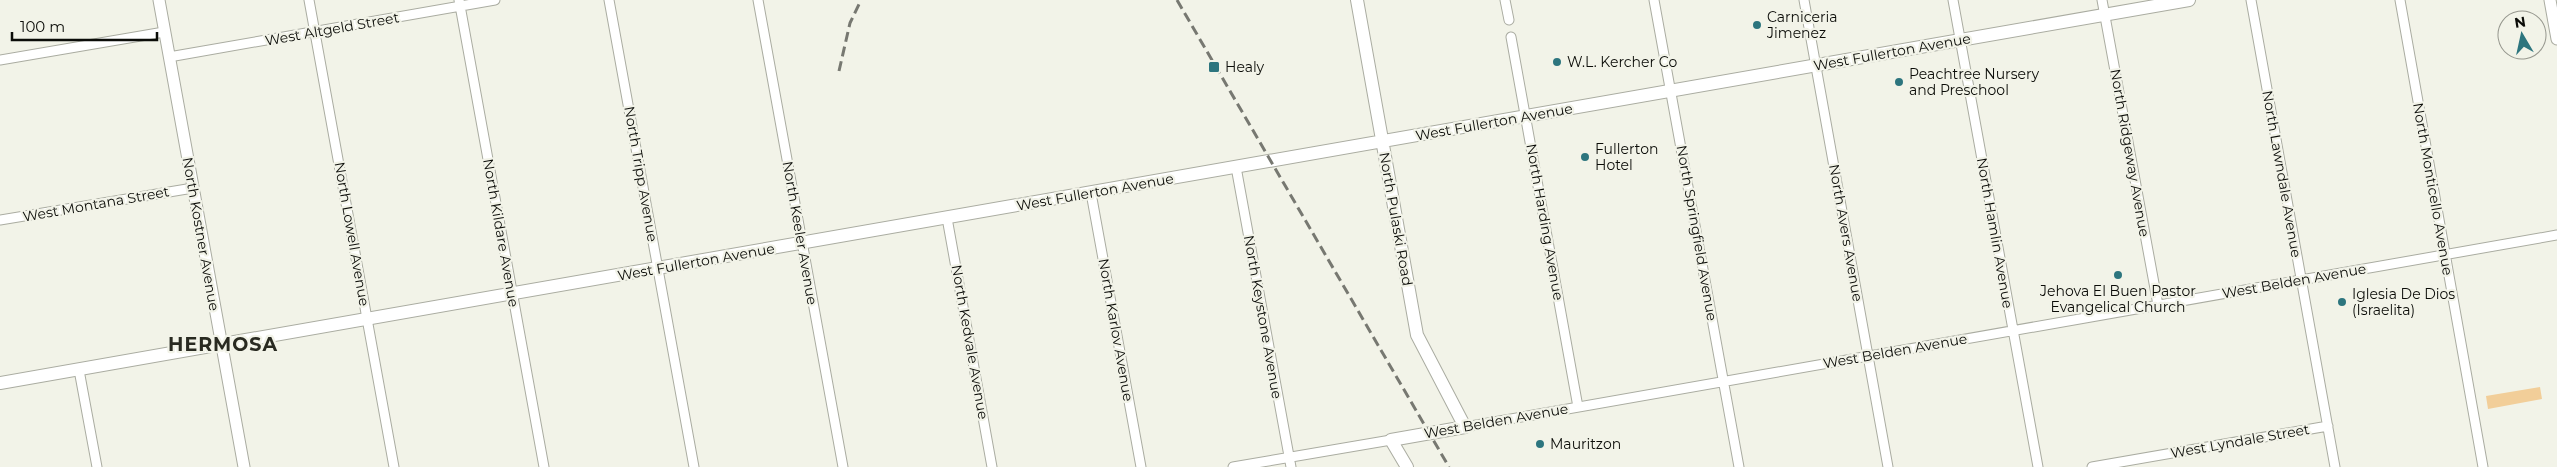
<svg xmlns="http://www.w3.org/2000/svg" width="2557" height="467" font-family="Montserrat,sans-serif">
<style>
.green{fill:#f2ce99}
.lines{fill:none;stroke-linecap:round;stroke-linejoin:round}
.minor-casing{stroke:#aaaca1;stroke-width:11}
.tertiary-casing{stroke:#aaaca1;stroke-width:13}
.secondary-casing{stroke:#aaaca1;stroke-width:14}
.minor{stroke:#fff;stroke-width:9}
.tertiary{stroke:#fff;stroke-width:11}
.secondary{stroke:#fff;stroke-width:12}
.rail{stroke:#777871;stroke-width:3;stroke-dasharray:10 5;stroke-linecap:butt}
.poi-dot{fill:#2d757e;stroke:#f2f3e8;stroke-width:2}
.labels{text-anchor:middle;dominant-baseline:central;stroke-width:4.5;stroke-linejoin:round;paint-order:stroke}
.poi-label{font-size:14px;fill:#0b0c08;stroke:#f2f3e8;text-anchor:start}
.street-label{font-size:14px;fill:#0b0c08;stroke:#f2f3e8}
.district-label{font-size:19px;font-weight:bold;letter-spacing:1px;fill:#292a21;stroke:#f2f3e8}
</style>
<rect width="100%" height="100%" fill="#f2f3e8"/>
<path class="green" d="M2540 387 2542 399 2488 409 2486 396Z"/>
<g class="lines">
<g class="minor-casing">
<path id="minor" d="M309 0 394 467
M459 0 544 467
M609 0 694 467
M758 0 843 467
M1505 0 1509 20
M1654 0 1739 467
M1804 0 1888 467
M1953 0 2038 467
M2102 0 2158 305
M2251 0 2335 467
M2400 0 2483 467
M1511 37 1578 407
M169 57 495 0
M0 60 164 32
M1236 167 1291 467
M1091 193 1141 467
M947 218 992 467
M0 220 193 188
M79 370 97 467
M1465 427 2557 235
M1233 467 1391 440
M2092 467 2328 426"/>
</g>
<g class="tertiary-casing">
<path id="tertiary" d="M159 0 244 467
M2550 0 2557 39"/>
</g>
<g class="secondary-casing">
<path id="secondary" d="M1357 0 1417 335 1465 427 1391 440 1407 467
M0 383 2189 0"/>
</g>
<use href="#minor" class="minor"/>
<use href="#tertiary" class="tertiary"/>
<use href="#secondary" class="secondary"/>
<path class="rail" d="M1177 0 1449 467
M839 71 850 23 861 0"/>
</g>
<g class="poi-dot">
<circle cx="1757" cy="25" r="5"/>
<circle cx="1557" cy="62" r="5"/>
<rect x="1208" y="61" width="12" height="12" rx="2.5"/>
<circle cx="1899" cy="82" r="5"/>
<circle cx="1585" cy="157" r="5"/>
<circle cx="2118" cy="275" r="5"/>
<circle cx="2342" cy="302" r="5"/>
<circle cx="1540" cy="444" r="5"/>
</g>
<g class="labels">
<g class="poi-label">
<text x="1767" y="17">Carniceria<tspan x="1767" dy="16">Jimenez</tspan></text>
<text x="1567" y="62">W.L. Kercher Co</text>
<text x="1225" y="67">Healy</text>
<text x="1909" y="74">Peachtree Nursery<tspan x="1909" dy="16">and Preschool</tspan></text>
<text x="1595" y="149">Fullerton<tspan x="1595" dy="16">Hotel</tspan></text>
<text x="2118" y="291" text-anchor="middle">Jehova El Buen Pastor<tspan x="2118" dy="16">Evangelical Church</tspan></text>
<text x="2352" y="294">Iglesia De Dios<tspan x="2352" dy="16">(Israelita)</tspan></text>
<text x="1550" y="444">Mauritzon</text>
</g>
<g class="street-label">
<text transform="translate(332 29) rotate(-10)">West Altgeld Street</text>
<text transform="translate(1892 52) rotate(-10)">West Fullerton Avenue</text>
<text transform="translate(1494 122) rotate(-10)">West Fullerton Avenue</text>
<text transform="translate(2130 153) rotate(80)">North Ridgeway Avenue</text>
<text transform="translate(641 174) rotate(80)">North Tripp Avenue</text>
<text transform="translate(2282 174) rotate(80)">North Lawndale Avenue</text>
<text transform="translate(2433 189) rotate(80)">North Monticello Avenue</text>
<text transform="translate(1095 192) rotate(-10)">West Fullerton Avenue</text>
<text transform="translate(96 204) rotate(-10)">West Montana Street</text>
<text transform="translate(1396 219) rotate(80)">North Pulaski Road</text>
<text transform="translate(1545 222) rotate(80)">North Harding Avenue</text>
<text transform="translate(501 233) rotate(80)">North Kildare Avenue</text>
<text transform="translate(800 233) rotate(80)">North Keeler Avenue</text>
<text transform="translate(1697 233) rotate(80)">North Springfield Avenue</text>
<text transform="translate(1846 233) rotate(80)">North Avers Avenue</text>
<text transform="translate(1995 233) rotate(80)">North Hamlin Avenue</text>
<text transform="translate(201 234) rotate(80)">North Kostner Avenue</text>
<text transform="translate(352 234) rotate(80)">North Lowell Avenue</text>
<text transform="translate(696 262) rotate(-10)">West Fullerton Avenue</text>
<text transform="translate(2294 281) rotate(-10)">West Belden Avenue</text>
<text transform="translate(1263 317) rotate(80)">North Keystone Avenue</text>
<text transform="translate(1116 330) rotate(80)">North Karlov Avenue</text>
<text transform="translate(970 342) rotate(80)">North Kedvale Avenue</text>
<text transform="translate(1895 351) rotate(-10)">West Belden Avenue</text>
<text transform="translate(1496 421) rotate(-10)">West Belden Avenue</text>
<text transform="translate(2240 441) rotate(-10)">West Lyndale Street</text>
</g>
<g class="district-label">
<text x="223" y="344">HERMOSA</text>
</g>
</g>
<g transform="translate(2522 35) rotate(351)"><circle r="24" fill="#f2f3e8" stroke="#96978e"/>
<path d="M0-4L9 19L0 12L-9 19Z" fill="#2d757e"/>
<text y="-8" font-size="14" font-weight="bold" text-anchor="middle" fill="#0b0c08">N</text>
</g>
<path d="M12 32v8h145v-8" fill="none" stroke="#0b0c08" stroke-width="2.5"/>
<text x="20" y="32" font-size="15" fill="#0b0c08" stroke="#f2f3e8" stroke-width="4" paint-order="stroke">100 m</text>
</svg>
